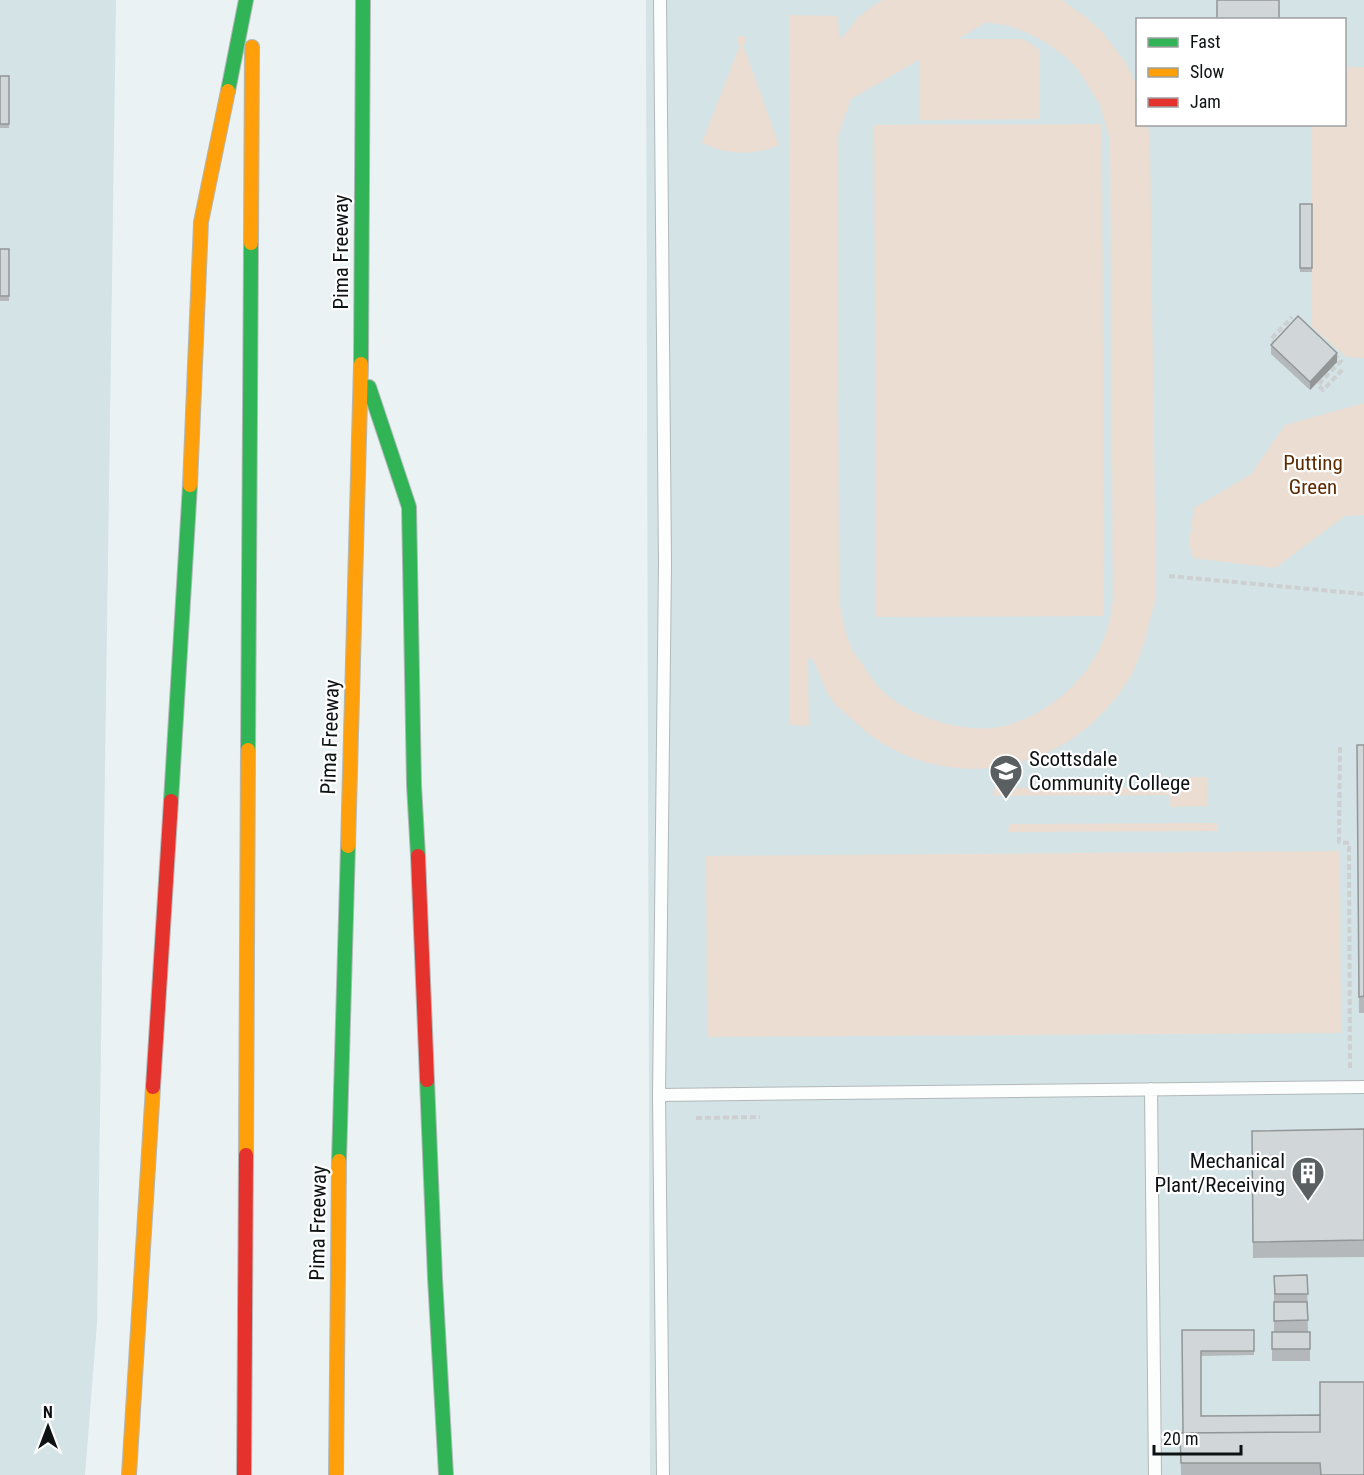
<svg xmlns="http://www.w3.org/2000/svg" width="1364" height="1475" font-family="'Roboto Condensed',sans-serif">
<style>
.built{fill:#d3e3e6;fill-rule:evenodd}
.green{fill:#ebddd2;fill-rule:evenodd}
.lines{fill:none;stroke-linecap:round;stroke-linejoin:round}
.lane-casing{stroke:#b2b8b9;stroke-width:14}
.fast-casing{stroke:#b2b8b9;stroke-width:16}
.slow-casing{stroke:#b2b8b9;stroke-width:16}
.jam-casing{stroke:#b2b8b9;stroke-width:16}
.path{stroke:#cdcfd0;stroke-width:4;stroke-dasharray:6 3;stroke-linecap:butt}
.lane{stroke:#fcfdfd;stroke-width:12}
.fast{stroke:#30b455;stroke-width:14}
.slow{stroke:#ff9f0a;stroke-width:14}
.jam{stroke:#e5322d;stroke-width:14}
.wall{fill:#b4b8ba}
.shaded-wall{fill:#929697}
.building{fill:#d1d6d8;stroke:#929697;stroke-width:1.5}
.labels{text-anchor:middle;dominant-baseline:central;stroke-width:4.5;stroke-linejoin:round;paint-order:stroke}
.street-label{font-size:21px;fill:#0d1213;stroke:#fff}
.park-label{font-size:21px;fill:#5e2b00;stroke:#fff}
.poi-label{font-size:21px;fill:#0d1213;stroke:#fff;text-anchor:start}
</style>
<rect width="100%" height="100%" fill="#eaf2f4"/>
<path class="built" d="M0 0H116L97 1323 85 1475H0Z
M646 0H1364V1475H650ZM1138 20H1344V124H1138Z"/>
<path class="green" d="M883 0H1062L1088 19 1102 32 1126 63 1137 86 1138 124 1148 125 1150 139 1156 598C1150 617 1147 636 1140 655 1134 672 1124 689 1112 702 1049 781 930 792 856 723 846 714 834 705 827 693 825 689 824 685 822 680 819 673 816 667 813 660L810 658 808 660 809 726 790 725 789 15 838 16 839 40C846 34 850 28 855 21 863 12 873 6 883 0ZM987 22 1009 26 1027 33 1044 41 1068 59 1079 71 1100 105 1110 141 1113 596C1112 622 1103 646 1088 668 1068 695 1041 715 1008 725 967 737 902 716 875 683 870 677 867 670 862 664 859 659 854 654 852 649 844 632 841 614 839 596L837 147 839 132 851 99 919 60 920 120 1040 119V50L1023 39H958Z
M740 36H744L746 39V42L743 45 779 145C753 156 727 155 702 143L740 45 737 42V38Z
M1345 67H1364V358L1346 357 1312 327V125L1344 124Z
M1102 124 1104 616 876 617 874 125Z
M1364 403V515L1345 516 1275 568 1193 558 1189 543 1194 508 1251 474 1285 425Z
M1169 777H1207V806L1169 807V795L994 796V788L1169 787Z
M1218 823V831L1008 832 1009 824Z
M1340 851 1341 1033 707 1037 706 856Z"/>
<g class="lines">
<g class="lane-casing">
<path id="lane" d="M660 0 665 564 659 1095 663 1475
M1151 1089 1155 1475
M659 1095 1364 1087"/>
</g>
<g class="fast-casing">
<path id="fast" d="M228 91 246 0
M361 364 363 0
M369 387 409 507 414 785 418 856
M248 750 251 243
M171 801 190 485
M427 1080 435 1278 446 1475
M339 1161 348 846"/>
</g>
<g class="slow-casing">
<path id="slow" d="M251 243 252 47
M190 485 201 222 228 91
M348 846 361 364
M246 1155 248 750
M129 1475 153 1087
M336 1475 339 1161"/>
</g>
<g class="jam-casing">
<path id="jam" d="M418 856 427 1080
M153 1087 171 801
M244 1475 246 1155"/>
</g>
<path class="path" d="M1277 342 1275 343 1271 339 1292 317
M1334 354 1341 361 1318 385 1323 390 1344 368
M1169 576 1364 594
M1340 747 1339 842 1349 843 1350 1068
M696 1118 760 1117"/>
<use href="#lane" class="lane"/>
<use href="#fast" class="fast"/>
<use href="#slow" class="slow"/>
<use href="#jam" class="jam"/>
</g>
<path class="wall" d="M0 76H9V128H0Z
M1300 204H1312V272H1300Z
M0 249H9V301H0Z
M1271 345 1337 362 1310 390 1271 354Z
M1364 745V1013H1359L1357 761Z
M1364 1129V1257L1253 1258 1252 1131Z
M1307 1275 1308 1332H1310V1361H1272V1332H1274V1276Z
M1182 1330H1254V1355L1201 1356V1416L1364 1475H1181L1180 1433H1183Z"/>
<path class="shaded-wall" d="M1337 353V362L1310 390V382Z"/>
<path class="building" d="M1217 0H1279V20H1217Z
M0 76H9V124H0Z
M1300 204H1312V268H1300Z
M0 249H9V296H0Z
M1298 316 1337 353 1310 382 1271 345Z
M1357 745H1364V996L1359 997Z
M1364 1129V1240L1253 1242 1252 1131Z
M1307 1275 1308 1294H1275L1274 1276Z
M1274 1302H1307L1308 1320 1274 1321Z
M1182 1330H1254V1351H1201V1416L1320 1415V1432L1183 1433Z
M1272 1332H1310V1349H1272Z
M1320 1382H1364V1475H1321L1320 1463H1181L1180 1433 1320 1432Z"/>
<defs>
<g id="university-pin" transform="scale(1.725)"><path d="M0 17L-7.5 6A9.5 9.5 0 1 1 7.5 6Z" fill="#5a6062" stroke="#fff"/><path d="M0-5L7-2L0 1L-7-2ZM-4 1L0 2.5L4 1V4Q0 6-4 4Z" fill="#fff"/></g>
<g id="building-pin" transform="scale(1.725)"><path d="M0 17L-7.5 6A9.5 9.5 0 1 1 7.5 6Z" fill="#5a6062" stroke="#fff"/><path d="M-4-6H4V6H1V3H-1V6H-4ZM-2.5-4.3h1.7v1.8h-1.7ZM.8-4.3h1.7v1.8H.8ZM-2.5-1h1.7V.8h-1.7ZM.8-1h1.7V.8H.8Z" fill="#fff"/></g>
</defs>
<g fill-rule="evenodd">
<use href="#university-pin" x="1006" y="771"/>
<use href="#building-pin" x="1308" y="1173"/>
</g>
<g class="labels">
<g class="street-label">
<text transform="translate(341 252) rotate(-90)">Pima Freeway</text>
<text transform="translate(330 737) rotate(-88)">Pima Freeway</text>
<text transform="translate(318 1223) rotate(-89)">Pima Freeway</text>
</g>
<g class="park-label">
<text x="1313" y="463">Putting<tspan x="1313" dy="24">Green</tspan></text>
</g>
<g class="poi-label">
<text x="1029" y="759">Scottsdale<tspan x="1029" dy="24">Community College</tspan></text>
<text x="1285" y="1161" text-anchor="end">Mechanical<tspan x="1285" dy="24">Plant/Receiving</tspan></text>
</g>
</g>
<rect x="1136" y="18" width="210" height="108" fill="#ffffff" stroke="#9ea0a1" stroke-width="1.5"/>
<rect x="1148" y="38" width="30" height="9" fill="#30b455" stroke="#9ea0a1" stroke-width="1.5"/>
<text x="1190" y="48" font-size="18" fill="#0d1213">Fast</text>
<rect x="1148" y="68" width="30" height="9" fill="#ff9f0a" stroke="#9ea0a1" stroke-width="1.5"/>
<text x="1190" y="78" font-size="18" fill="#0d1213">Slow</text>
<rect x="1148" y="98" width="30" height="9" fill="#e5322d" stroke="#9ea0a1" stroke-width="1.5"/>
<text x="1190" y="108" font-size="18" fill="#0d1213">Jam</text>
<g transform="translate(48 1427)" stroke="#ffffff" stroke-width="4.5" paint-order="stroke">
<path d="M0-4.5L10 22L0 15L-10 22Z" fill="#0d1213"/>
<text y="-9" font-size="16" font-weight="bold" text-anchor="middle" fill="#0d1213">N</text>
</g>
<path d="M1154 1445v9h87v-9" fill="none" stroke="#0d1213" stroke-width="3"/>
<text x="1163" y="1445" font-size="18" fill="#0d1213" stroke="#ffffff" stroke-width="4.5" paint-order="stroke">20 m</text>
</svg>
